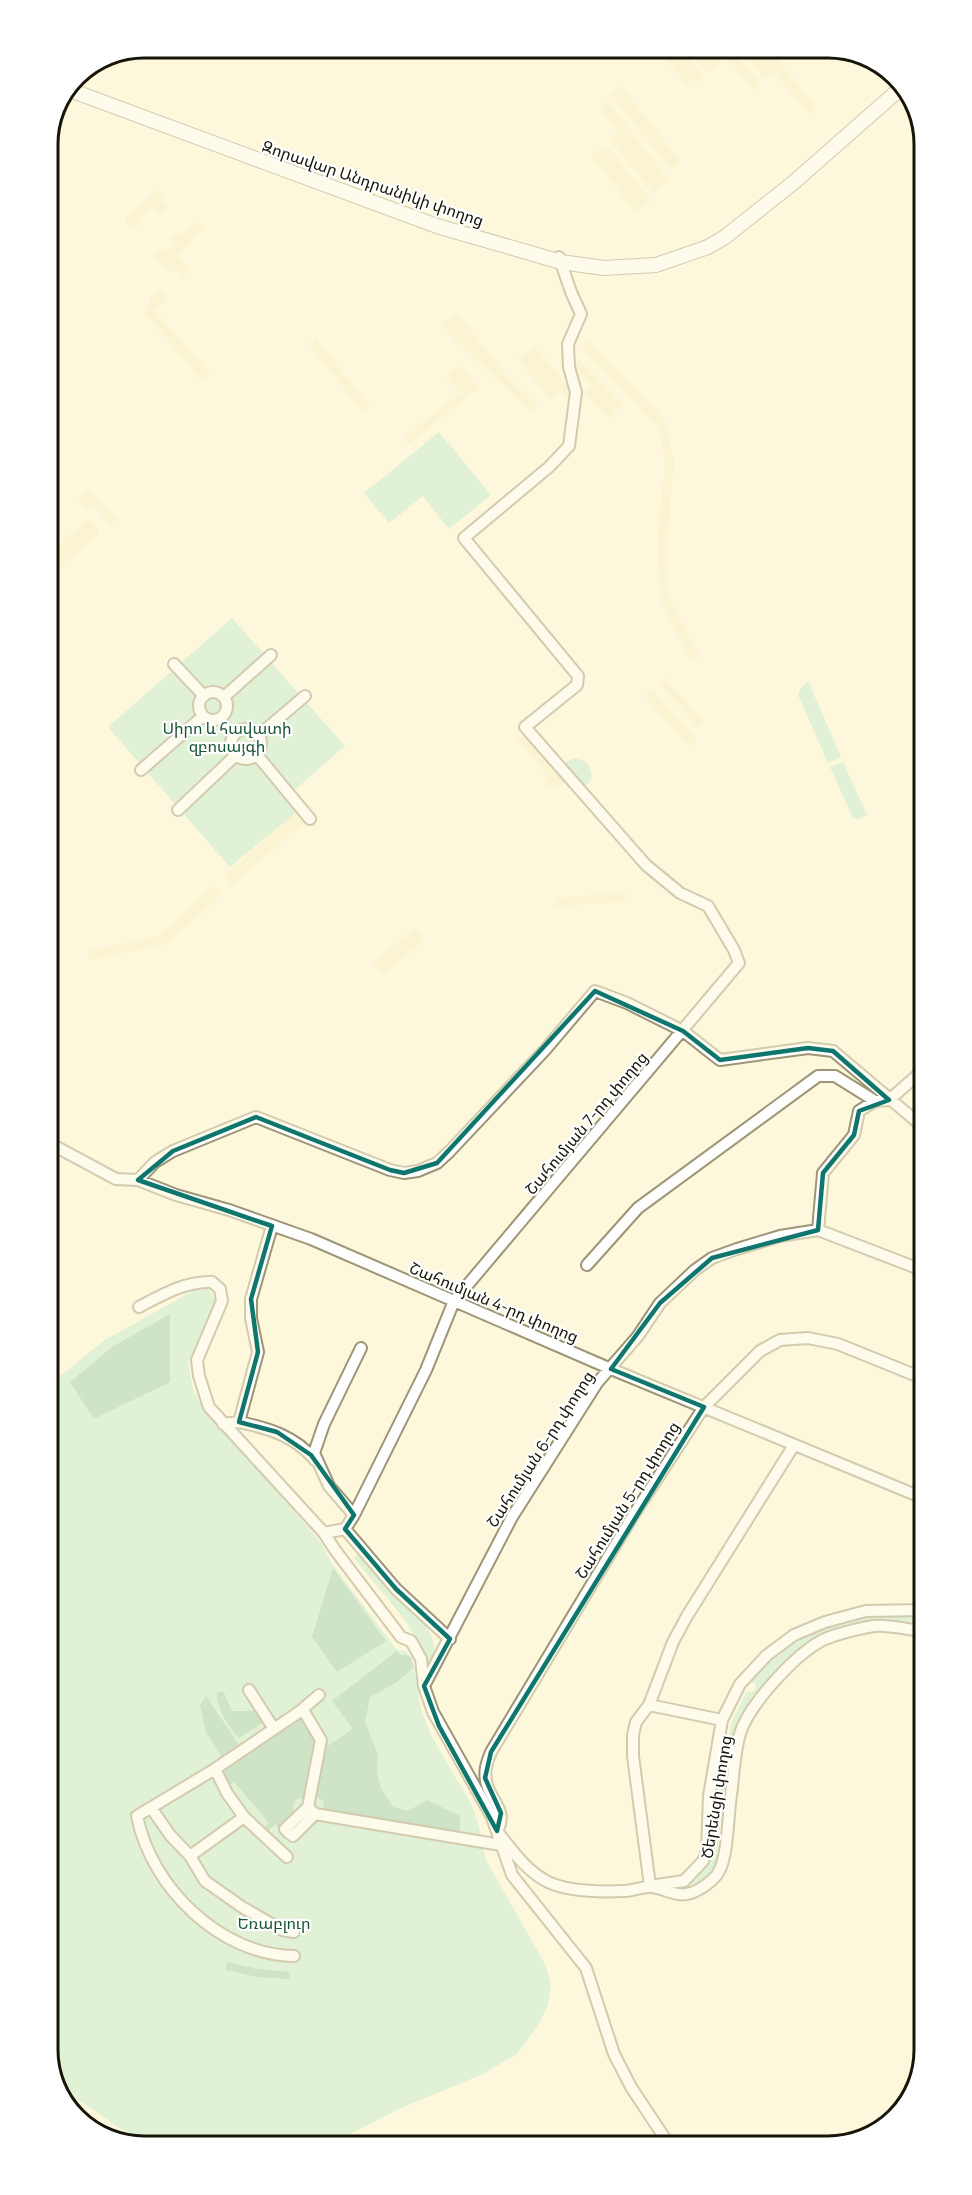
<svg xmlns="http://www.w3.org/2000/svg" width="972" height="2195" font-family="Manrope,'Noto Sans Armenian',sans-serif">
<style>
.built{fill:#f9efc5}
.green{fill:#bee9cd}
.forest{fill:#97caaa}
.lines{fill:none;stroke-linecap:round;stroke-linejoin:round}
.street-casing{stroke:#9d9576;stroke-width:14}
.secondary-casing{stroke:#9d9576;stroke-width:16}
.street{stroke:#fff;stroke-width:10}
.secondary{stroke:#fff;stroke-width:14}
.marked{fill:none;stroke:#0f766e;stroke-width:4.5;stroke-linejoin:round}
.labels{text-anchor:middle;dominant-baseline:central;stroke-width:4.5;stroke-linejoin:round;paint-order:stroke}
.street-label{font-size:16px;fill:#171408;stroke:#fff}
.park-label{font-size:16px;fill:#1a5536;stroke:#fff}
.rim{fill:none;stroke:#171408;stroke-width:3}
</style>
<rect width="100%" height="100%" fill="#fdf7dc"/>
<path class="built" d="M657 48H680L703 77 696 82 693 79 686 84Z
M686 48H710L721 62 707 73Z
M719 48H740L743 52 737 57 760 84 753 90Z
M759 48H768L817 108 809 114 774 72 765 79 748 58Z
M621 86 681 162 671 170 611 94Z
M608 102 669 180 653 193 610 139 616 135 614 132 617 129 600 109Z
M609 148 651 200 636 212 591 156 600 149 603 152Z
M159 189 165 196 161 200 167 207 158 215 151 207 138 218 142 223 133 230 124 219Z
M199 221 206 228 191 240 192 242 181 252 180 251 177 254 190 269 183 276 176 268 170 273 154 256 163 248 166 251 175 243 171 239 178 233 180 236Z
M160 289 168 299 154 310 211 375 203 382 145 313 151 299 150 298Z
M457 312 508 378 539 407 533 413 446 331 442 323Z
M316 338 370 407 363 412 309 344Z
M588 340 649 404 657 409 666 424 674 462 667 545 668 595 699 656 691 661 661 602 657 541 665 465 659 428 581 347Z
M535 346 572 391 566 396 562 391 550 400 518 359Z
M579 360 623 404 609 418 584 393 592 385 573 365Z
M460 365 479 387 409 444 404 438 460 393 446 376Z
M90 489 117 520 111 525 93 504 85 510 77 500Z
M89 519 100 533 50 576 49 552Z
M665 678 704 722 698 727 659 684Z
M651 689 697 740 690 747 644 696Z
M524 733 565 782 558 788 554 783 549 788 543 781 548 776 517 739Z
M298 811 307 820 232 885 224 875Z
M214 885 222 894 167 944 90 960 88 951 159 936Z
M625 892 626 901 556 907 555 898Z
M415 928 425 940 383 975 373 963Z"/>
<path class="green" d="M439 432 491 495 449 529 423 496 389 523 364 493Z
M232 618 345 746 289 795 298 811 230 867 108 727Z
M808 681 841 757 828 763 798 695 800 689Z
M573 758C587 760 591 765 592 779L586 785H578L565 769 566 762Z
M843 762 867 815 859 819 853 818 830 767Z
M209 1289 215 1300 214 1306 188 1363 194 1393 322 1544 332 1564 397 1650 406 1651 410 1658 414 1667 421 1709 431 1735 470 1802 477 1819 486 1860 546 1966 551 1986 547 2008 537 2027 517 2054 483 2074 401 2108 328 2145 160 2147 119 2128 53 2082 51 1383 105 1340 194 1290Z
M360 1554 424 1622C433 1637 437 1647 432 1664L426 1662C413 1621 380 1592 354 1558Z
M876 1616 923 1617V1622L881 1621 844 1627 832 1632 782 1667 757 1692 746 1710 735 1741 723 1802 715 1869 702 1881 677 1889 711 1851 717 1800 731 1724 746 1692H752L756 1689 755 1684 749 1681C757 1672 764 1660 774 1653 802 1630 841 1621 876 1616Z"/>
<path class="forest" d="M170 1314V1382L94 1419 70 1382 112 1347Z
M333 1568 386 1641 337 1672 312 1637Z
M397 1651 400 1655H405L411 1657 414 1667 397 1682 370 1697 365 1722 378 1755 377 1772 381 1788 393 1807 408 1811 427 1800 460 1816V1839L324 1812 323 1800 315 1797 323 1749 353 1729 332 1701Z
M223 1691 232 1711H257L264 1722 239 1738C229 1728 215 1706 217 1692Z
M206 1696 239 1745 221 1756 206 1732 200 1705Z
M301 1716 318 1742 306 1800 301 1798 294 1801 293 1809 297 1814 280 1830 275 1824 268 1831 265 1827 269 1823 234 1782 230 1785 223 1777 226 1765Z
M227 1962 258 1969 290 1972 289 1979 257 1977 226 1970Z"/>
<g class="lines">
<g class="street-casing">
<path id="street" d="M174 664 204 696
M199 706a14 14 0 1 1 28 0a14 14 0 1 1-28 0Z
M224 697 271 655
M231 744a15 15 0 1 1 30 0a15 15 0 1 1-30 0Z
M259 735 305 696
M257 755 310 819
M141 770 203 716
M178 810 236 755
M51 1144 116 1179 138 1180 176 1195 229 1210 311 1239 611 1369 923 1498
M138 1180 155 1162 173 1151 256 1117 390 1170 404 1173 418 1171 437 1163 449 1152 545 1050 595 991 627 1003 683 1031 720 1060 808 1048 833 1051 922 1126
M818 1230 823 1173 854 1135 859 1111 875 1101 889 1100 921 1072
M587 1265 638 1208 818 1076H835L875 1101
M139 1307C162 1295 185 1281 212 1282L220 1289 222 1301 197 1360 199 1376 209 1407 324 1533 335 1550 401 1637 411 1641 421 1659 424 1686 433 1712 492 1817 512 1875 586 1968 614 2054 631 2087 668 2143
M922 1378 838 1344 808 1338 780 1340 760 1351 704 1407 634 1514 491 1752C487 1762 484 1770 486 1781 489 1800 509 1810 497 1831 512 1850 526 1871 548 1882 569 1892 601 1892 624 1891 633 1891 643 1886 651 1887 665 1888 676 1898 691 1893 700 1890 715 1880 719 1871 728 1855 728 1815 731 1795 734 1774 734 1748 742 1728 754 1700 797 1652 825 1639 840 1633 857 1629 873 1626 889 1624 907 1630 923 1631
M239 1422C268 1428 295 1436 315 1460
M223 1424 239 1422 258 1352 251 1318V1299L272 1226
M794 1445 687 1616 673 1642 649 1705 636 1722 633 1735V1756L650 1886 684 1881 703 1861 707 1852 709 1796 722 1720 740 1684 767 1655 794 1635 825 1622 866 1611 923 1610
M354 1515 329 1486 314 1453 324 1424 361 1348
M345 1529 396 1589 450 1639
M324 1533 345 1529 354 1515 426 1370 454 1301 739 963 734 950 708 906 680 893 646 865 525 727 577 685 578 676 464 538 549 467 569 446 576 392 569 367 568 344 581 314 571 292 559 257
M424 1686 512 1517 597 1383 638 1336 660 1303 695 1270 712 1258 737 1249 780 1236 818 1230 922 1270
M249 1690 274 1729
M649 1705 722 1720
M303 1710 321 1740 308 1807 315 1814 501 1845
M215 1769 227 1793 244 1817 287 1857
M152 1809 170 1835 190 1856 205 1881 242 1907 282 1930 294 1932
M289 1833 285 1829 308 1807
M289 1833 293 1836 315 1814
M190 1856 244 1817
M294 1956C220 1955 151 1887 137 1816L215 1769 299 1712 319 1695"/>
</g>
<g class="secondary-casing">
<path id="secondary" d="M70 90 437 226 561 262 604 268 656 265 708 247 725 237 793 183 901 88"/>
</g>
<use href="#street" class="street"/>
<use href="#secondary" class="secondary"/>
</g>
<path d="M0 0H972V2195H0ZM595 991 683 1031 720 1060 808 1048 833 1051 889 1100 859 1111 854 1135 823 1173 818 1230 712 1258 660 1303 611 1369 704 1407 491 1752 485 1778 501 1813 497 1831 439 1726 424 1686 450 1639 396 1589 345 1529 354 1515 311 1455 277 1432 239 1422 258 1352 251 1299 272 1226 138 1180 173 1151 256 1117 390 1170 404 1173 437 1163Z" fill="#fdf7dc" fill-opacity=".55" fill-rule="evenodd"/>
<path class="marked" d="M595 991 683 1031 720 1060 808 1048 833 1051 889 1100 859 1111 854 1135 823 1173 818 1230 712 1258 660 1303 611 1369 704 1407 491 1752 485 1778 501 1813 497 1831 439 1726 424 1686 450 1639 396 1589 345 1529 354 1515 311 1455 277 1432 239 1422 258 1352 251 1299 272 1226 138 1180 173 1151 256 1117 390 1170 404 1173 437 1163Z"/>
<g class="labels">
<g class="street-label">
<text transform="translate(373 183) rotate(19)">Զորավար Անդրանիկի փողոց</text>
<text transform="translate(586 1123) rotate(-50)">Շահումյան 7-րդ փողոց</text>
<text transform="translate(494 1302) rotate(23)">Շահումյան 4-րդ փողոց</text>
<text transform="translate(540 1449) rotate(-57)">Շահումյան 6-րդ փողոց</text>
<text transform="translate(627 1500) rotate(-58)">Շահումյան 5-րդ փողոց</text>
<text transform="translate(716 1797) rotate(-81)">Ծերենցի փողոց</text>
</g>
<g class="park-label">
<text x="227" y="728">Սիրո և հավատի<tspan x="227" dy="18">զբոսայգի</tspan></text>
<text x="274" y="1923">Եռաբլուր</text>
</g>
</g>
<path d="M0 0H972V2195H0ZM144 58H828A86 86 0 0 1 914 144V2050A86 86 0 0 1 828 2136H144A86 86 0 0 1 58 2050V144A86 86 0 0 1 144 58Z" fill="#fff" fill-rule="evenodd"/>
<path class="rim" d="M144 58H828A86 86 0 0 1 914 144V2050A86 86 0 0 1 828 2136H144A86 86 0 0 1 58 2050V144A86 86 0 0 1 144 58Z"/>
</svg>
